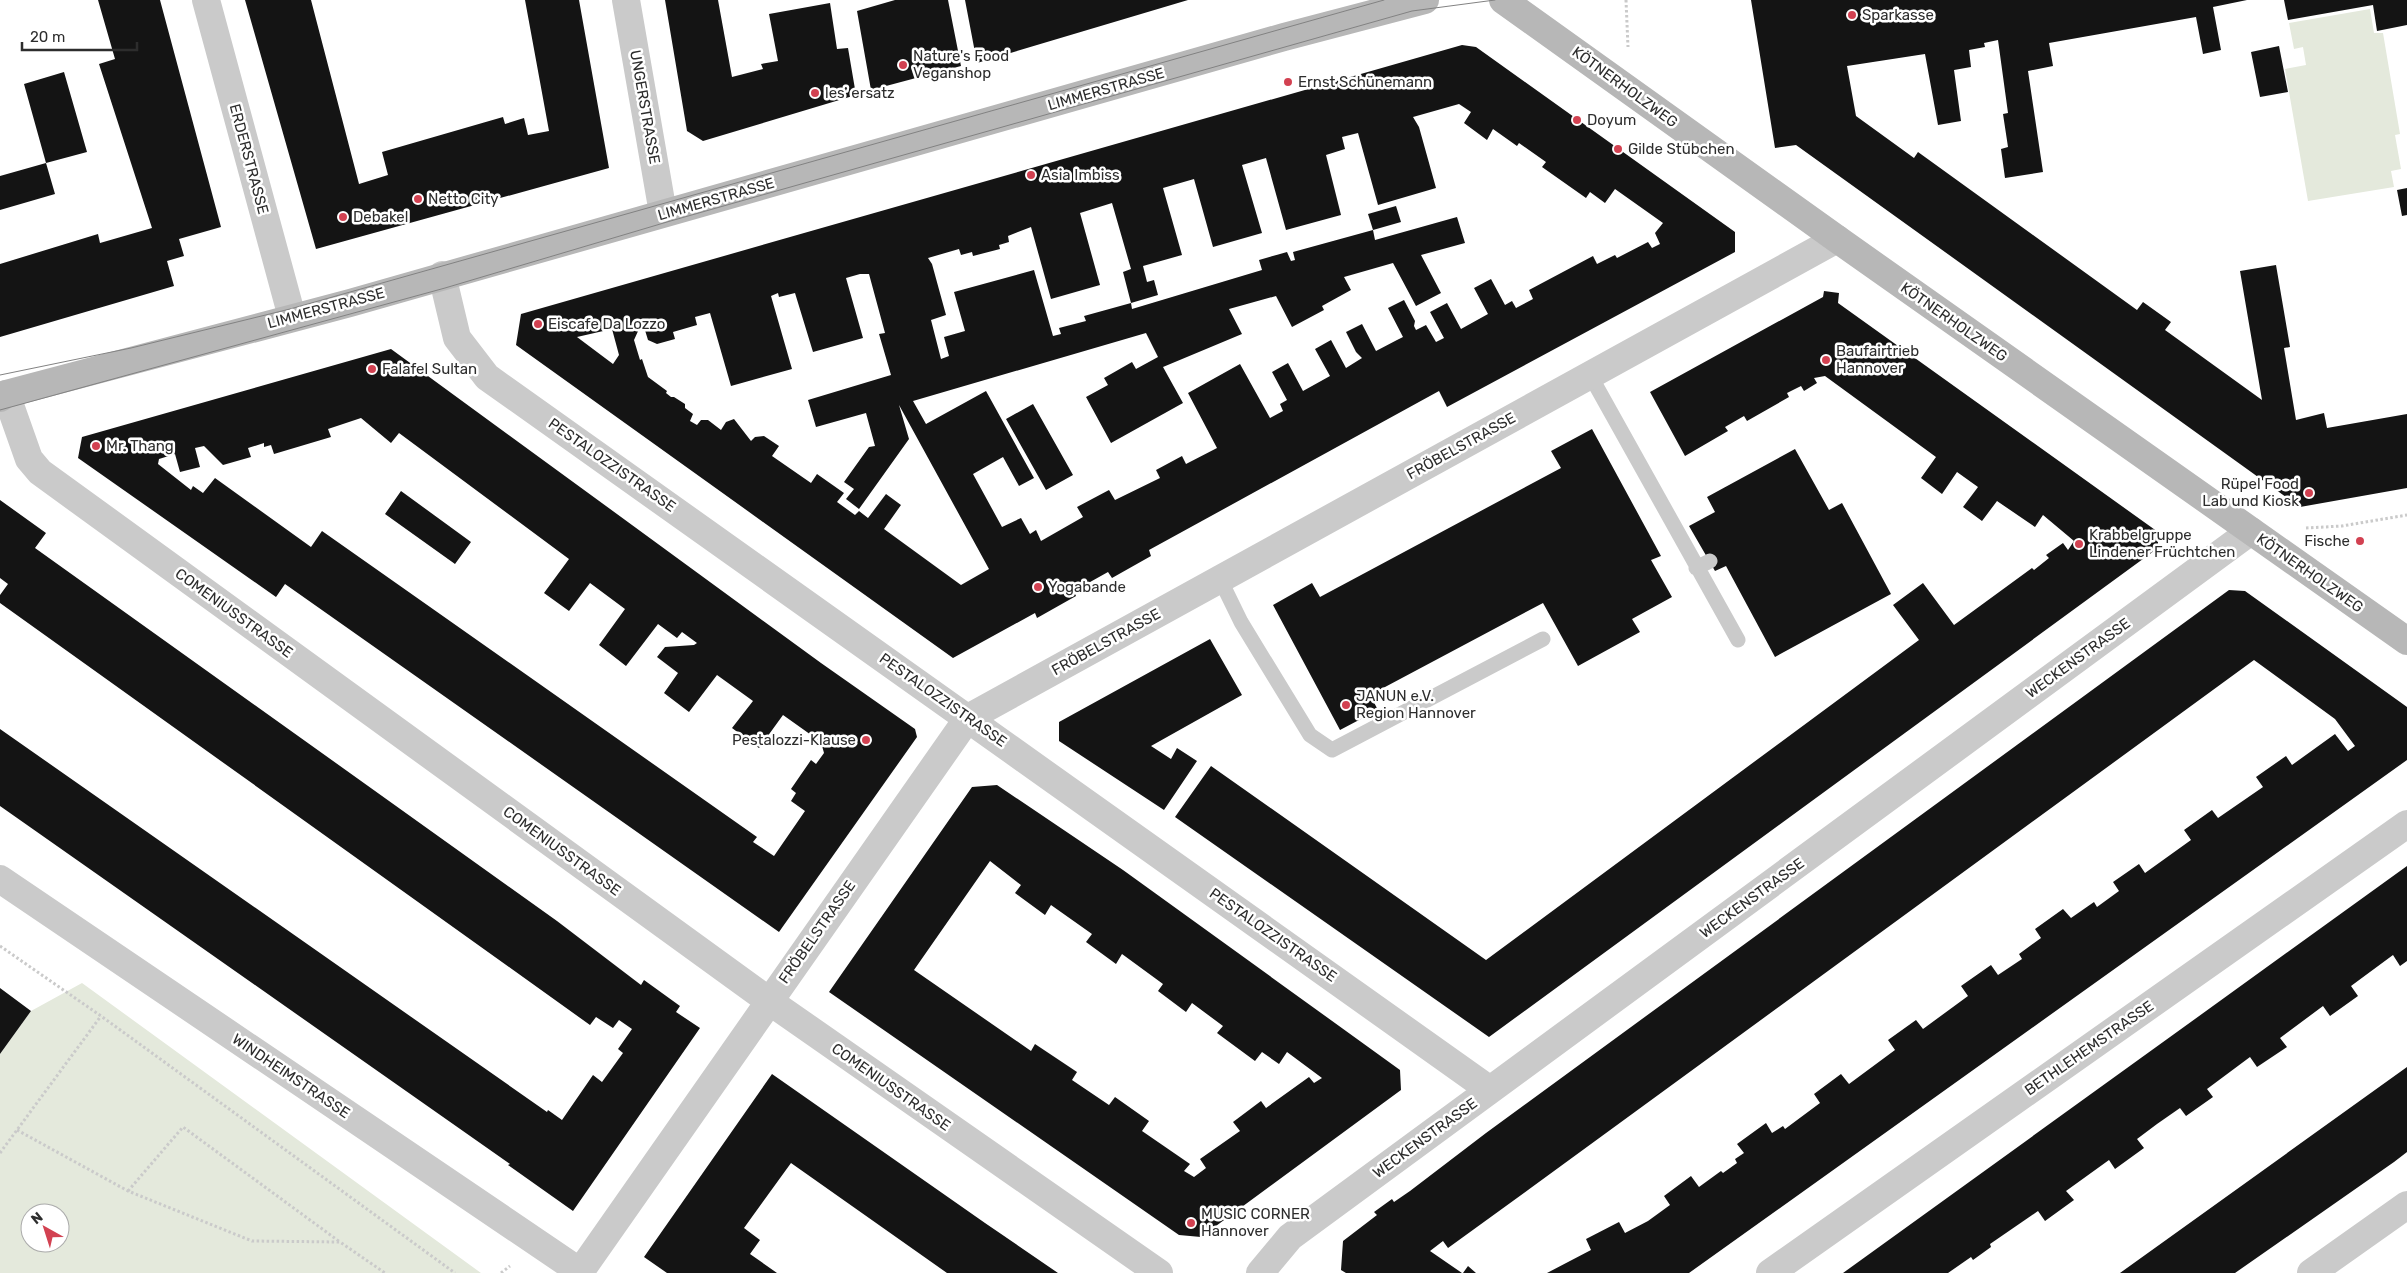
<svg xmlns="http://www.w3.org/2000/svg" width="2407" height="1273" font-family="Rubik,sans-serif">
<style>
.green{fill:#e4e9dc;fill-rule:evenodd}
.building{fill:#141414;fill-rule:evenodd}
.lines{fill:none;stroke-linecap:round;stroke-linejoin:round}
.path{stroke:#cacaca;stroke-width:3;stroke-dasharray:2.5 2.5;stroke-linecap:butt}
.lane{stroke:#cacaca;stroke-width:15}
.street{stroke:#cacaca;stroke-width:28}
.secondary{stroke:#b7b7b7;stroke-width:28}
.tram{stroke:#828282;stroke-width:1}
.poi-dot{fill:#d24151;stroke:#fff;stroke-width:2}
.labels{text-anchor:middle;dominant-baseline:central;stroke-width:5;stroke-linejoin:round;paint-order:stroke}
.poi-label{font-size:15px;fill:#2d2d2d;stroke:#fff;text-anchor:start}
.street-label{font-size:15px;fill:#2d2d2d;stroke:#fff}
</style>
<rect width="100%" height="100%" fill="#fff"/>
<path class="green" d="M2370 9 2374 33H2383L2400 134 2395 135 2401 169 2391 171 2394 187 2308 201 2285 69 2306 65 2303 47 2294 49 2289 23Z
M82 983 481 1273H0V1054L31 1011ZM30 1213H60V1243H30Z"/>
<path class="building" d="M98 0H160L221 227 179 239 184 256 167 261 174 286 0 337V264L98 234 100 243 152 228 99 64 115 59Z
M245 0H311L359 184 388 175 382 152 503 117 505 124 524 118 528 135 549 131 525 0H579L609 168 316 249Z
M665 0H718L732 77 763 69 761 64 778 61 769 14 830 3 837 49 848 48 856 95 703 141 687 131Z
M895 0H948L961 66 871 90 857 11Z
M965 0H1188L977 63Z
M1751 0H2247L2213 7 2221 50 2203 54 2196 17 2049 43 2053 66 2028 71 2043 172 2005 178 2001 149 2008 147 2003 114 2008 113 1998 40 1984 43 1985 47 1969 50 1971 67 1954 70 1961 121 1938 125 1925 54 1847 66 1856 116 1914 158 1918 152 2137 310 2143 302 2171 322 2165 330 2262 400 2240 271 2276 265 2290 347 2284 348 2296 420 2324 413 2327 428 2407 414V488L2300 507 1796 145 1775 148Z
M2284 0H2407V25L2377 31 2373 5 2288 20Z
M1462 45 1476 47 1735 232V252L1447 407 1439 391 1149 550 1151 556 1112 578 1108 572 1074 591 1076 596 1037 618 1035 613 953 658 516 345 521 314ZM1459 104 1471 112 1464 123 1487 140 1493 129 1517 146 1519 143 1546 162 1542 167 1586 198 1590 192 1605 203 1615 189 1663 223 1655 233 1660 244 1652 248 1648 242 1617 258 1615 255 1597 264 1593 256 1529 290 1533 299 1516 308 1512 301 1505 305 1491 279 1474 288 1488 314 1461 329 1447 303 1430 312 1444 338 1436 342 1426 325 1416 330 1414 326 1415 321 1404 300 1388 308 1403 337 1397 340 1376 351 1362 324 1346 332 1356 352 1362 358 1346 368 1331 340 1315 349 1330 376 1303 391 1288 363 1272 372 1287 400 1280 404 1283 411 1270 418 1240 364 1188 393 1217 448 1186 464 1182 456 1156 470 1160 478 1115 500 1109 490 1077 507 1083 517 1041 541 1036 530 1030 534 1021 518 1002 527 973 474 1003 457 1019 486 1034 478 986 391 926 424 913 401 1146 333 1158 357 1136 369 1132 362 1104 378 1108 385 1086 397 1111 443 1183 403 1163 367 1242 334 1229 309 1276 296 1292 327 1324 310 1322 306 1351 290 1344 277 1393 263 1416 306 1441 293 1421 255 1465 243 1457 217 1375 240 1373 230 1401 222 1396 206 1368 214 1373 230 1293 252 1295 260 1291 261 1287 252 1259 260 1262 270 1132 309 1131 303 1084 316 1086 321 1059 328 1061 334 1053 336 1034 270 954 292 965 331 944 337 949 356 941 359 931 320 946 315 932 264 928 258 959 249 961 255 972 252 973 256 1000 249 999 245 1009 242 1008 236 1031 227 1051 299 1100 285 1080 213 1112 203 1131 269 1123 272 1131 303 1158 295 1154 280 1147 282 1143 266 1182 255 1163 188 1194 179 1213 247 1262 233 1242 165 1266 158 1286 230 1341 215 1326 155 1345 149 1342 137 1358 133 1378 205 1436 188 1419 127 1413 117ZM860 274H869L885 333 879 334 891 375 808 400 816 427 866 413 875 446 869 447 844 482 854 489 846 499 859 509 909 439 899 405 989 569 961 585 884 529 901 505 886 494 868 518 859 511 855 515 837 502 844 493 817 474 811 483 772 456 779 446 764 436 755 437 751 441 734 419 726 422 721 430 708 420H701L697 425 690 421 693 414 685 408V404L674 397H671L666 393 667 391 648 377 642 359 640 360 634 340 639 329 644 327 648 340 657 344 675 339 673 332 697 325 695 317 710 313 731 386 792 369 771 296 778 293 779 297 795 293 813 352 863 338 846 278ZM612 329 619 355 613 364 577 337Z
M2279 46 2288 92 2260 97 2251 52Z
M64 72 87 152 46 163 55 194 0 210V176L46 163 24 84Z
M2407 188V215L2402 216 2397 190Z
M1824 291 1839 293 1838 303 2158 532V548L1489 1037 1175 817 1211 766 1486 960 1919 640 1893 605 1923 583 1954 625 2032 568 2034 570 2049 558 2046 555 2063 543 2068 550 2074 541 2043 515 2035 527 1997 501 1982 521 1963 507 1978 487 1957 472 1942 494 1921 478 1936 457 1825 376 1814 378 1817 383 1804 391 1801 386 1787 393 1789 397 1747 421 1744 416 1725 427 1728 431 1685 456 1650 392 1823 297Z
M391 349 821 663 915 729 917 737 779 932 285 584 276 597 78 458 82 437ZM361 418 391 443 399 433 569 559 544 593 569 611 590 583 625 609 599 645 626 666 658 624 677 638 682 632 697 643 694 645 665 647 657 657 678 673 664 693 689 712 717 675 753 701 732 728 759 748 783 715 821 742 824 753 816 764 811 760 791 789 796 793 791 801 805 811 774 856 753 842 757 837 322 531 311 547 215 478 203 493 193 486 191 490 158 464 159 459 175 454 180 472 200 467 195 448 204 446 223 465 251 457 248 448 264 443V447L271 445 274 454 331 437 328 429Z
M1033 404 1073 475 1046 490 1006 419Z
M1592 429 1661 556 1651 560 1672 597 1632 619 1640 632 1578 666 1543 603 1370 695 1378 710 1340 730 1273 605 1312 583 1320 597 1561 468 1551 451Z
M1795 449 1829 510 1842 503 1891 594 1775 657 1726 566 1715 571 1689 526 1715 512 1707 497Z
M401 491 471 542 455 564 385 514Z
M0 500 46 533 35 548 557 921 641 985 644 980 680 1006 676 1012 700 1028 573 1211 508 1165 510 1164 0 806V729L547 1112 548 1110 562 1120 593 1075 602 1082 623 1053 618 1049 632 1029 619 1020 613 1028 596 1017 590 1025 0 603V595L8 584 0 578Z
M2229 590 2245 591 2407 707V760L1689 1273H1547L1591 1250 1586 1239 1619 1222 1625 1233 1648 1221 1670 1205 1664 1196 1691 1176 1699 1187 1721 1171 1723 1173 1737 1163 1735 1159 1744 1153 1737 1144 1766 1123 1772 1133 1783 1126 1785 1129 1820 1103 1814 1094 1841 1074 1849 1084 1895 1050 1888 1040 1916 1020 1923 1029 1968 996 1961 986 1991 965 1998 975 2022 959 2019 954 2041 938 2035 929 2063 909 2071 918 2094 902 2097 907 2119 891 2113 882 2139 864 2145 873 2191 840 2184 830 2212 810 2218 818 2263 787 2256 777 2286 756 2292 765 2335 734 2348 751 2355 746 2335 719 2254 660 1528 1190 1448 1248 1443 1241 1430 1251 1462 1273H1346L1341 1270 1343 1241 1377 1215 1374 1212 1392 1199 1394 1202 1410 1191 1486 1133Z
M1210 639 1242 695 1151 746 1171 759 1177 748 1197 761 1164 810 1059 741V722Z
M997 785 1123 870 1400 1070 1401 1090 1201 1237 1179 1235 829 992 972 787ZM990 861 1021 885 1015 893 1045 915 1051 905 1092 934 1086 942 1116 964 1122 954 1163 984 1158 991 1186 1012 1192 1003 1223 1026 1217 1033 1255 1061 1262 1052 1279 1064 1287 1052 1322 1078 1314 1083 1309 1077 1266 1108 1261 1101 1233 1122 1240 1131 1200 1159 1206 1168 1194 1177 1184 1171 1190 1164 1142 1131 1149 1121 1115 1097 1109 1105 1072 1080 1077 1072 1035 1044 1031 1051 914 970Z
M2407 866V961L2400 966 2393 955 2351 986 2358 996 2330 1016 2323 1006 2280 1038 2287 1047 2257 1067 2250 1057 2207 1089 2213 1097 2186 1116 2180 1108 2157 1124 2137 1139 2144 1148 2115 1169 2109 1160 2066 1191 2074 1200 2045 1221 2038 1211 1990 1244 1991 1247 1973 1260 1971 1257 1948 1273H1843Z
M0 988 31 1011 0 1054Z
M2407 1067V1152L2394 1162 2235 1273H2120Z
M772 1074 985 1223 1058 1273H947L791 1163 744 1228 760 1240 750 1254 777 1273H667L644 1257Z
M1468 1266 1476 1273H1463Z"/>
<g class="lines">
<path class="path" d="M1626 0 1628 47
M2306 528 2342 526 2407 515
M0 946 101 1016 455 1273
M17 1130 128 1191 252 1241 340 1242 385 1273
M0 1153 101 1016
M128 1191 183 1127 340 1242
M501 1273 510 1266"/>
<path class="lane" d="M1590 375 1738 640
M1696 568 1710 561
M1220 579 1241 622 1310 735 1332 750 1543 639"/>
<path class="street" d="M206 0 292 317
M626 0 663 213
M442 275 457 338 487 377 1490 1090
M6 394 29 459 40 472 769 1001 1159 1273
M0 879 582 1273
M580 1272 968 718 1837 239
M1260 1273 1290 1237 2251 531
M1770 1273 2407 824
M2311 1273 2407 1205"/>
<path class="secondary" d="M1503 0 1837 239 2407 641
M0 398 6 394 350 303 1284 37 1425 0"/>
<path class="tram" d="M0 375 131 348 290 309 1384 0
M0 410 445 288 667 222 1412 11 1495 0"/>
</g>
<g class="poi-dot">
<circle cx="1852" cy="15" r="5"/>
<circle cx="903" cy="65" r="5"/>
<circle cx="1288" cy="82" r="5"/>
<circle cx="815" cy="93" r="5"/>
<circle cx="1577" cy="120" r="5"/>
<circle cx="1618" cy="149" r="5"/>
<circle cx="1031" cy="175" r="5"/>
<circle cx="418" cy="199" r="5"/>
<circle cx="343" cy="217" r="5"/>
<circle cx="538" cy="324" r="5"/>
<circle cx="1826" cy="360" r="5"/>
<circle cx="372" cy="369" r="5"/>
<circle cx="96" cy="446" r="5"/>
<circle cx="2309" cy="493" r="5"/>
<circle cx="2360" cy="541" r="5"/>
<circle cx="2079" cy="544" r="5"/>
<circle cx="1038" cy="587" r="5"/>
<circle cx="1346" cy="705" r="5"/>
<circle cx="866" cy="740" r="5"/>
<circle cx="1191" cy="1223" r="5"/>
</g>
<g class="labels">
<g class="poi-label">
<text x="1862" y="15">Sparkasse</text>
<text x="913" y="56">Nature's Food<tspan x="913" dy="17">Veganshop</tspan></text>
<text x="1298" y="82">Ernst Schünemann</text>
<text x="825" y="93">les' ersatz</text>
<text x="1587" y="120">Doyum</text>
<text x="1628" y="149">Gilde Stübchen</text>
<text x="1041" y="175">Asia Imbiss</text>
<text x="428" y="199">Netto City</text>
<text x="353" y="217">Debakel</text>
<text x="548" y="324">Eiscafe Da Lozzo</text>
<text x="1836" y="351">Baufairtrieb<tspan x="1836" dy="17">Hannover</tspan></text>
<text x="382" y="369">Falafel Sultan</text>
<text x="106" y="446">Mr. Thang</text>
<text x="2299" y="484" text-anchor="end">Rüpel Food<tspan x="2299" dy="17">Lab und Kiosk</tspan></text>
<text x="2089" y="535">Krabbelgruppe<tspan x="2089" dy="17">Lindener Früchtchen</tspan></text>
<text x="2350" y="541" text-anchor="end">Fische</text>
<text x="1048" y="587">Yogabande</text>
<text x="1356" y="696">JANUN e.V.<tspan x="1356" dy="17">Region Hannover</tspan></text>
<text x="856" y="740" text-anchor="end">Pestalozzi-Klause</text>
<text x="1201" y="1214">MUSIC CORNER<tspan x="1201" dy="17">Hannover</tspan></text>
</g>
<g class="street-label">
<text transform="translate(1625 87) rotate(36)">KÖTNERHOLZWEG</text>
<text transform="translate(1106 89) rotate(-16)">LIMMERSTRASSE</text>
<text transform="translate(645 107) rotate(80)">UNGERSTRASSE</text>
<text transform="translate(249 159) rotate(75)">ERDERSTRASSE</text>
<text transform="translate(716 199) rotate(-16)">LIMMERSTRASSE</text>
<text transform="translate(326 308) rotate(-15)">LIMMERSTRASSE</text>
<text transform="translate(1954 322) rotate(35)">KÖTNERHOLZWEG</text>
<text transform="translate(1461 446) rotate(-29)">FRÖBELSTRASSE</text>
<text transform="translate(612 465) rotate(35)">PESTALOZZISTRASSE</text>
<text transform="translate(2310 573) rotate(35)">KÖTNERHOLZWEG</text>
<text transform="translate(234 613) rotate(36)">COMENIUSSTRASSE</text>
<text transform="translate(1106 642) rotate(-29)">FRÖBELSTRASSE</text>
<text transform="translate(2078 658) rotate(-36)">WECKENSTRASSE</text>
<text transform="translate(943 700) rotate(35)">PESTALOZZISTRASSE</text>
<text transform="translate(562 851) rotate(36)">COMENIUSSTRASSE</text>
<text transform="translate(1752 898) rotate(-36)">WECKENSTRASSE</text>
<text transform="translate(817 932) rotate(-55)">FRÖBELSTRASSE</text>
<text transform="translate(1273 935) rotate(35)">PESTALOZZISTRASSE</text>
<text transform="translate(2089 1048) rotate(-35)">BETHLEHEMSTRASSE</text>
<text transform="translate(291 1076) rotate(34)">WINDHEIMSTRASSE</text>
<text transform="translate(891 1087) rotate(35)">COMENIUSSTRASSE</text>
<text transform="translate(1425 1138) rotate(-36)">WECKENSTRASSE</text>
</g>
</g>
<g transform="translate(45 1228) rotate(321)"><circle r="24" fill="#ffffff" stroke="#ababab"/>
<path d="M0-4L9 19L0 12L-9 19Z" fill="#d24151"/>
<text y="-8" font-size="14" font-weight="bold" text-anchor="middle" fill="#2d2d2d">N</text>
</g>
<path d="M22 42v8h115v-8" fill="none" stroke="#2d2d2d" stroke-width="2.5"/>
<text x="30" y="42" font-size="15" fill="#2d2d2d" stroke="#ffffff" stroke-width="4" paint-order="stroke">20 m</text>
</svg>
